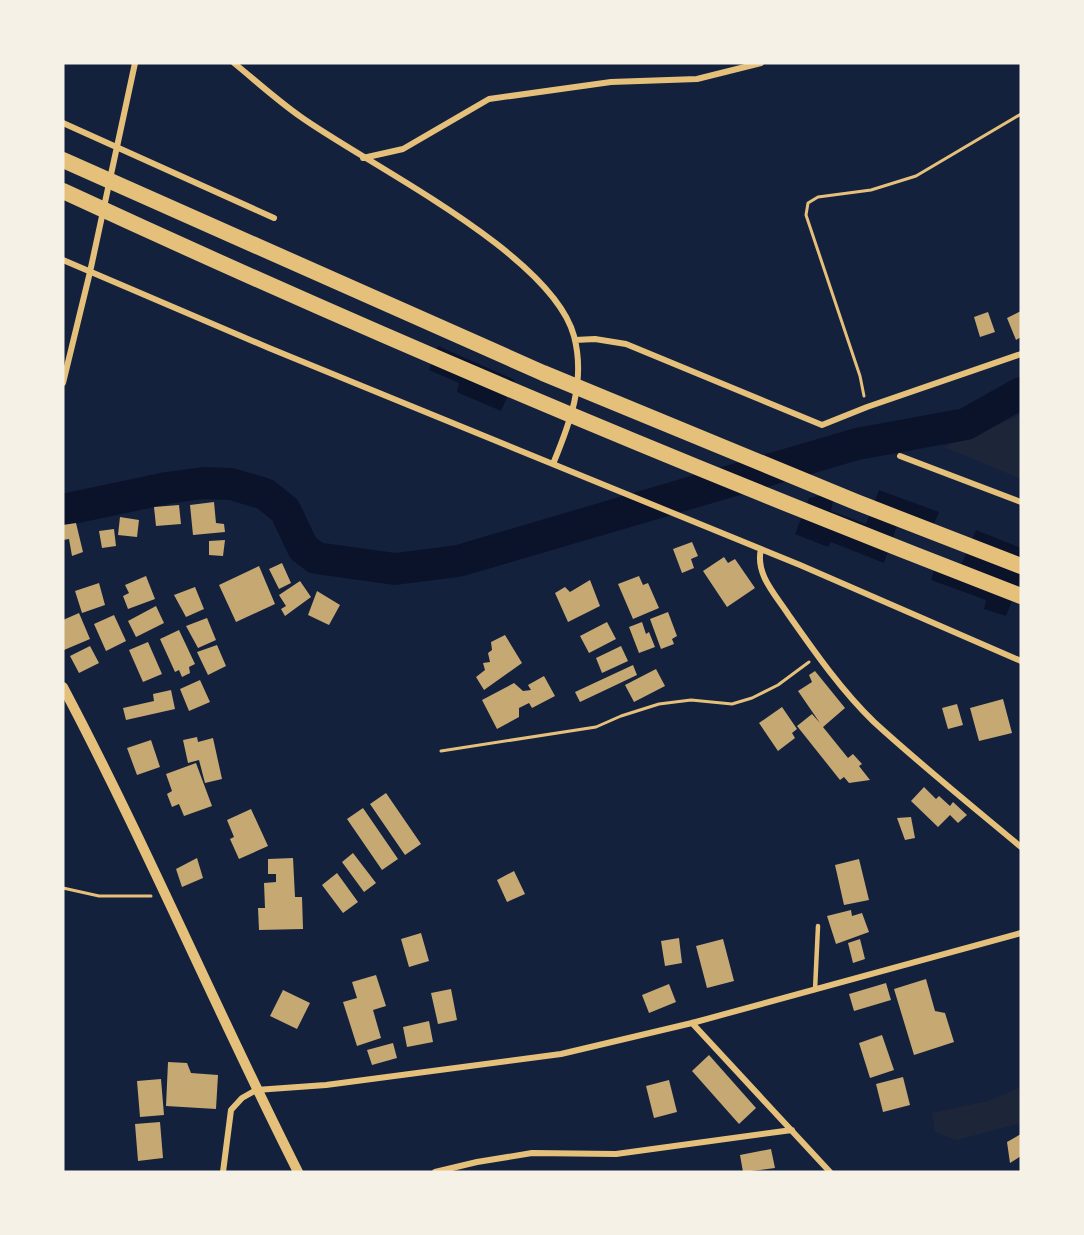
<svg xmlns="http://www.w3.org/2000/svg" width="1084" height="1235" font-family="'Sofia Sans Condensed',sans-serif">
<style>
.green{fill:#1d2539}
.water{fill:#0b132b}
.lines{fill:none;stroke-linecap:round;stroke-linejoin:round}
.river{stroke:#0b132b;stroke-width:32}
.building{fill:#c6a872}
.path{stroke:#e5c07b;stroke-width:3}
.service{stroke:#e5c07b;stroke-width:4.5}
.minor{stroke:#e5c07b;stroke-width:6}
.tertiary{stroke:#e5c07b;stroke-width:10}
.motorway{stroke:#e5c07b;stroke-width:16}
</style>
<rect width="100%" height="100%" fill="#14213d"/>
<path class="green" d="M1021 415V479L944 447Z
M1021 1087V1123L957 1140 935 1132 932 1113 988 1101Z"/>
<path class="water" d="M438 346 515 380 501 411 457 392 459 383 429 370Z
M879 490 939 512 928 538 897 526 884 563 831 542 828 547 795 534 809 498 821 495 833 501 831 511 866 524Z
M976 530 1021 548V578L1006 616 984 609 986 600 931 580 938 558 961 565Z"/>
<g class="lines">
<path class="river" d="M63 510 167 488 203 483 231 484 265 494 285 510 303 548 316 558 395 569 458 561 857 444 966 424 1021 393"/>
</g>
<path class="building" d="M1021 311V337L1016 340 1007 318Z
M988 312 995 332 980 337 974 317Z
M214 502 216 523 224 524 225 532 193 535 190 505Z
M179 505 181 524 156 526 154 507Z
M120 517 139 520 137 537 118 535Z
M76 523 83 552 72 556 69 539 63 540V525Z
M114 529 116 546 102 548 99 531Z
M225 540 223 556 209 555V541Z
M692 542 698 556 691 559 694 568 682 573 673 549Z
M724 557 728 563 735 559 755 588 727 607 703 571Z
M282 563 291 583 279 589 269 569Z
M259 566 275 604 236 622 219 585Z
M146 576 155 599 128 609 123 596 129 593 125 585Z
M639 576 643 585 648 583 659 608 633 619 618 584Z
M590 580 600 606 568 622 555 593 565 587 570 592Z
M300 581 311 597 285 616 281 609 286 606 279 595Z
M99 583 105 605 82 613 75 591Z
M195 587 204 609 186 617 174 595Z
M317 591 340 605 329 625 308 615Z
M156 606 164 623 136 637 128 621Z
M668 612 677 636 672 639 674 644 661 649 650 619Z
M79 613 90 639 64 650 63 620Z
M114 615 126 641 106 651 94 624Z
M207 618 216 640 198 648 186 626Z
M607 622 616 639 589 653 580 636Z
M642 622 646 634 649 632 655 647 639 653 629 627Z
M179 630 195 664 189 667 190 673 182 677 179 670 175 672 160 639Z
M505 635 522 663 484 690 476 677 485 670 483 663 490 662 488 653 492 650 491 642Z
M148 642 162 674 143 682 129 650Z
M217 645 226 666 208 675 197 652Z
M90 646 99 663 79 673 70 656Z
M621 646 628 661 602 673 596 658Z
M633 665 637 675 580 702 575 692Z
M656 669 665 686 634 702 625 685Z
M815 671 845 708 823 727 848 758 853 754 862 764 859 766 870 780 849 783 844 777 840 780 797 726 812 714 820 723 798 691 812 682 809 675Z
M544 676 555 696 532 708 529 703 519 708V717L497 729 482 700 514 683 523 691 531 690 528 685Z
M200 680 210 702 189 711 180 689Z
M171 690 175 709 126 720 123 708 154 701 153 694Z
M1003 699 1012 733 979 741 970 708Z
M957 704 963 725 948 729 942 708Z
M782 707 797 729 792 733 795 738 778 751 759 723Z
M197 737 198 742 213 738 222 779 205 783 199 760 188 763 183 740Z
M151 740 160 767 137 775 127 748Z
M196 763 212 806 184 816 179 804 172 807 167 794 172 791 166 774Z
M924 787 936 799 939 796 950 806 953 802 967 815 958 823 950 815 938 827 911 801Z
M386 793 421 844 405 855 370 804Z
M363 808 398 859 382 870 347 819Z
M251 809 268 846 239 859 230 839 234 837 227 820Z
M911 817 915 838 905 840 897 818Z
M353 853 376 883 364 892 342 862Z
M197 858 203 878 182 887 176 869Z
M293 858 295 897H302L303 929 259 930 258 908H265L264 883 276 882V874H268V859Z
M859 859 869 900 844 905 835 865Z
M514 871 525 894 507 902 497 880Z
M337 873 358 902 343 913 322 885Z
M851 910 852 916 862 913 869 932 836 944 827 916Z
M421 933 429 961 409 967 401 939Z
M679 938 682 963 665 966 661 941Z
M723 939 734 981 707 988 696 946Z
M860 939 865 959 853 963 848 943Z
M376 975 386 1006 373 1010 381 1038 357 1046 343 1002 357 998 352 982Z
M926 979 935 1011 945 1013 954 1042 914 1055 894 989Z
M886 983 891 1000 854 1011 849 994Z
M669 984 676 1002 649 1013 642 995Z
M451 989 457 1020 438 1024 431 993Z
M283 990 310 1003 297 1029 270 1016Z
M429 1021 433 1042 407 1047 403 1027Z
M882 1035 894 1070 870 1078 859 1043Z
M393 1043 397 1058 372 1065 367 1050Z
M709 1055 756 1108 739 1124 692 1071Z
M168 1062 187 1063 191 1073 218 1075 216 1109 166 1106Z
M903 1077 910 1105 883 1112 876 1084Z
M161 1079 164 1115 140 1117 137 1081Z
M669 1080 677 1112 654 1118 646 1086Z
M160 1122 163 1158 138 1161 135 1124Z
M1021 1134V1156L1010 1163 1007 1142Z
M771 1149 775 1168 743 1172 740 1155Z"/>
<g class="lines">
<path class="path" d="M864 396 860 376 806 215 808 203 818 197 871 190 916 176 1021 114
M441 751 596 727 621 716 659 704 691 700 732 704 752 698 778 685 809 662
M63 888 99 896H151"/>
<path class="service" d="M815 990 818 926"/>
<path class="minor" d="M234 63C256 81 278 101 301 117 370 166 552 254 574 336 586 381 570 423 553 464
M63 123 274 218
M363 158 403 149 489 99 611 82 697 79 761 63
M63 260 269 348 800 565 1021 661
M575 340 595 339 626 344 822 425 867 407 1021 354
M63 383 90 272 135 63
M900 456 1021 502
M761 549C755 574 775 594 788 614 814 651 841 690 874 722 921 765 972 806 1021 847
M692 1023 830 1172
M223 1172 231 1110 242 1098 256 1090 326 1085 561 1054 692 1023 1021 933
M435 1172 477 1162 532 1153 616 1154 792 1130"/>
<path class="tertiary" d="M63 687C147 846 217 1012 298 1172"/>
<path class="motorway" d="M63 160 543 373 856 502 1021 566
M63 191C378 337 697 471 1021 596"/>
</g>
<rect width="1084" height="1235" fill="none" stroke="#f6f1e7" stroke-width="129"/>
</svg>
